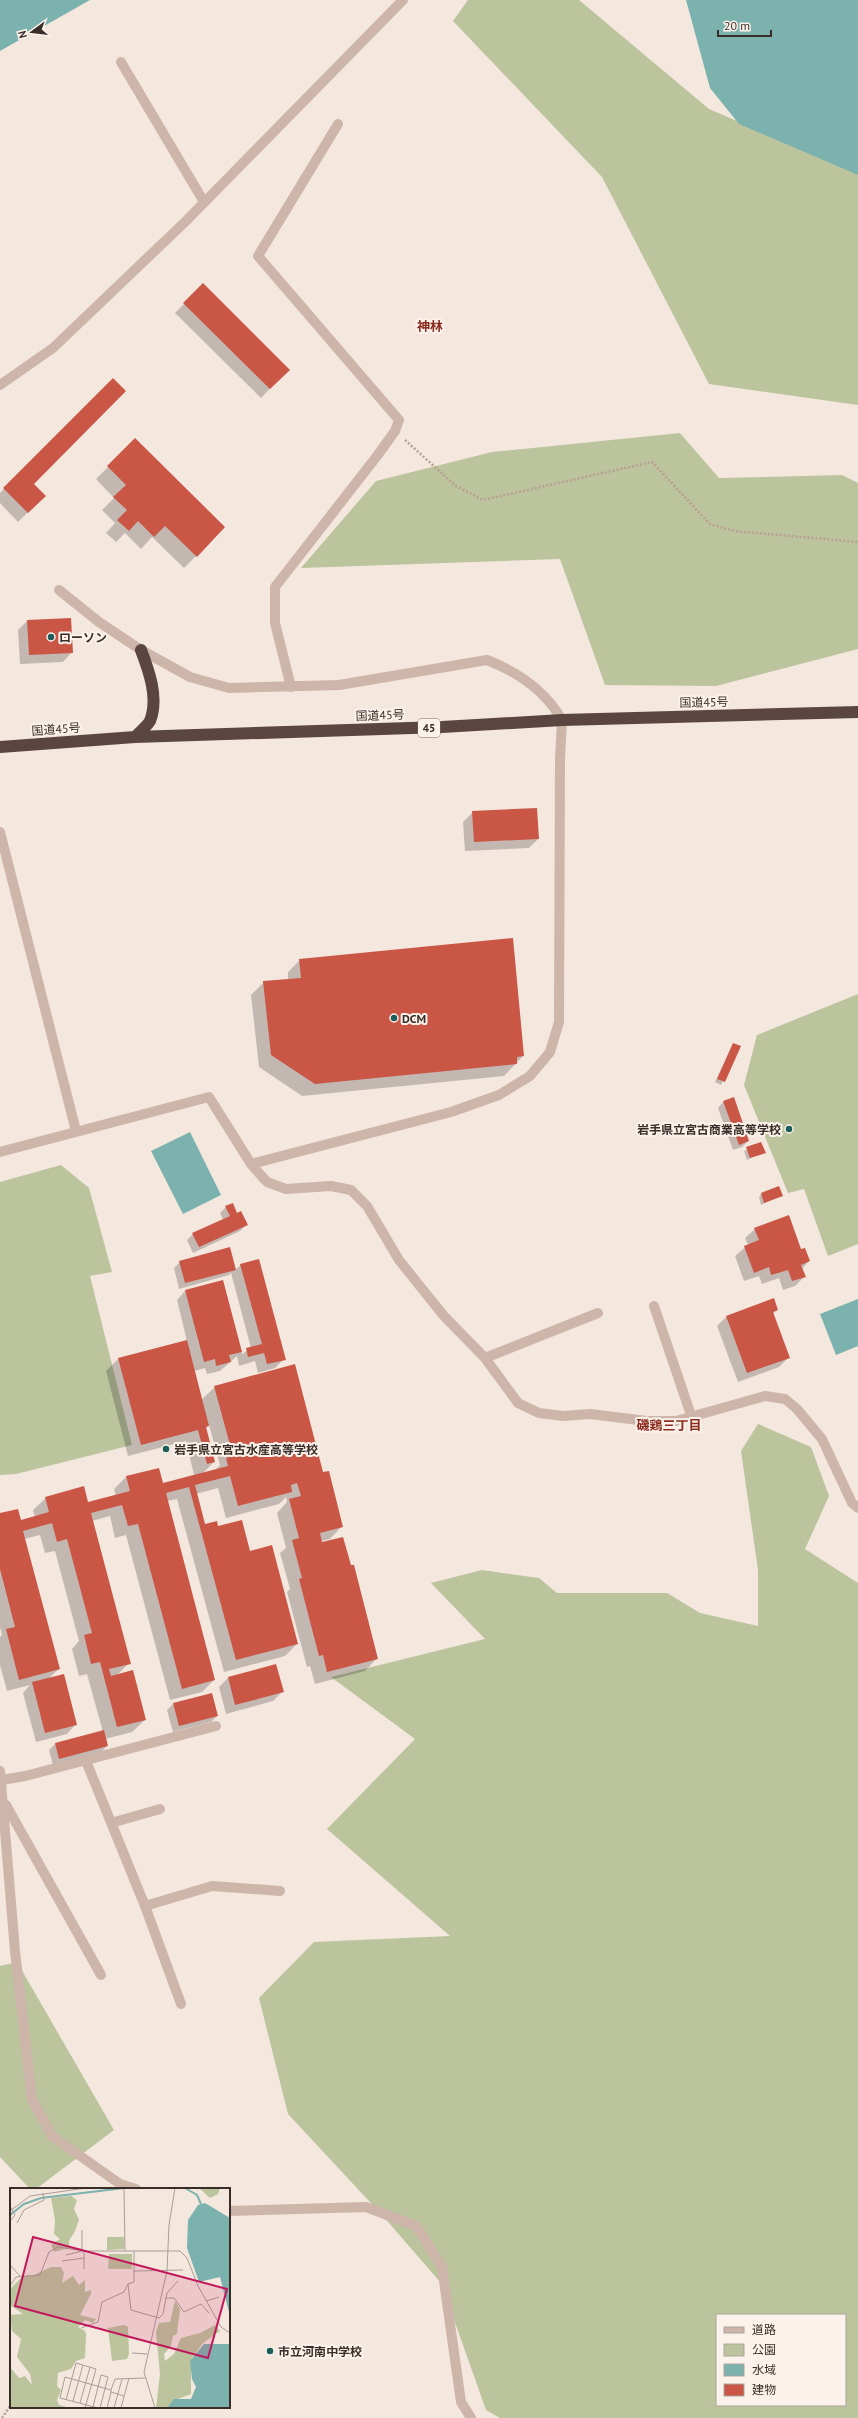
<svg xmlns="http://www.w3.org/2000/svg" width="858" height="2418" font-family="'PT Sans','Noto Sans JP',sans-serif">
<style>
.green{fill:#bbc49d;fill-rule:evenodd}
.water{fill:#7cb2ae}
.shadow{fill:#0003;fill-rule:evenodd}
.building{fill:#ca5646}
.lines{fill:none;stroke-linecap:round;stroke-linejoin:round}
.path{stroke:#b99f93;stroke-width:2.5;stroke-dasharray:2 2;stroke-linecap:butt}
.minor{stroke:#cdb5a9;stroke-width:10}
.highway{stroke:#5b4540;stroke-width:12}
.poi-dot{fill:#1d5d59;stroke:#fbf2eb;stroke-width:1.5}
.labels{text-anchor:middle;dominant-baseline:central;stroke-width:4;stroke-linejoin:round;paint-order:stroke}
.shield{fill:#fbf2eb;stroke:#746863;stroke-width:1}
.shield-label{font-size:11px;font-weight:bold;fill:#3a2d29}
.poi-label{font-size:12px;font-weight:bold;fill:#3a2d29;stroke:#fbf2eb;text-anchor:start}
.street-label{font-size:12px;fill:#3a2d29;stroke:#fbf2eb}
.neighbourhood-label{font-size:13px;font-weight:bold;fill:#8c2c1f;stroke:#fbf2eb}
.inset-river{fill:none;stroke:#7cb2ae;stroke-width:2}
.inset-road{fill:none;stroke:#aa9d96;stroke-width:1}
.view{fill:#c2185b;fill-opacity:0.15;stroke:#c2185b;stroke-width:2}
.inset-edge{fill:none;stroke:#3a2d29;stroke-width:2}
</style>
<rect width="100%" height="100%" fill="#f4e7de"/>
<path class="green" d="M468 0H579L709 109 834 163 858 169V405L709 384 602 177 453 21Z
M680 433 719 478 842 475 858 483V649L716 686 605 685 560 559 301 568 376 481 492 452Z
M858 994V1244L828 1256 804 1189 788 1193 744 1085 757 1035Z
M61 1165 89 1188 112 1272 90 1276 132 1445 16 1474 0 1475V1182Z
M758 1424 811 1447 829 1496 805 1549 858 1583V2418H500L486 2410 441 2283 382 2215 288 2114 259 1998 314 1942 450 1936 327 1829 415 1739 331 1677 485 1639 431 1583 482 1570 539 1578 557 1593H667L700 1613 758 1626V1570L741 1451ZM717 2315H845V2405H717Z
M17 1962 114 2130 36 2189H30L0 2157V1966Z"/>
<path class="water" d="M0 0H90L0 51Z
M686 0H858V175L739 124 710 88Z
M190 1132 221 1195 183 1214 151 1151Z
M858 1299V1346L836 1355 820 1314Z"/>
<path class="shadow" d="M203 285 288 370 261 398 175 313Z
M113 379 33 484 44 496 18 522 0 503V493Z
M135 440 224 528 184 568 152 537 141 549 125 533 116 542 106 533 115 523 102 510 114 498 96 479Z
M27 621 72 652 63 662 20 664 18 630Z
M473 812 538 839 529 848 465 851 463 822Z
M300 960 523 1056 504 1076 302 1096 259 1067 251 995 264 982 288 980V972Z
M733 1044 740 1047 721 1085 715 1082Z
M724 1101 748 1141 742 1147 733 1150 718 1108Z
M761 1143 764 1152 747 1160 744 1151Z
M761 1194 782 1195 761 1205 759 1197Z
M226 1207 237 1214 246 1225 240 1231 193 1253 187 1240 193 1234 223 1220 220 1213Z
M755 1229 801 1250 809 1261 802 1269 805 1276 795 1286 783 1290 779 1278 762 1284 759 1276 744 1281 735 1256 748 1245 745 1238Z
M229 1249 235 1270 241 1265 284 1359 275 1368 258 1373 255 1361 239 1366 237 1356 220 1371 207 1374 205 1368 194 1371 201 1400 215 1387 323 1474 342 1526 330 1539 321 1541 377 1658 365 1671 315 1684 310 1666 307 1667 287 1592 290 1589 280 1553 286 1548 277 1513 287 1502 286 1497 279 1504 226 1518 218 1488 196 1494 204 1526 217 1528 249 1552 297 1644 285 1656 224 1672 177 1499 167 1501 214 1680 202 1692 170 1700 126 1535 115 1538 110 1516 92 1521 129 1663 117 1675 145 1720 132 1732 105 1739 107 1746 101 1752 53 1765 49 1750 55 1744 103 1732 87 1674 79 1676 72 1649 79 1641 55 1551 45 1553 40 1535 24 1539 59 1669 48 1679 76 1724 67 1734 36 1742 23 1693 30 1685 7 1691 0 1665V1637L2 1635 0 1627V1514L20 1521 35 1517 33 1510 46 1498 88 1504 116 1496 114 1489 126 1477 163 1484 194 1475 186 1441 128 1456 106 1371 118 1359 187 1341 177 1300 186 1290 223 1281 242 1354 251 1348 231 1273 229 1275 179 1289 174 1268 180 1262ZM209 1425 220 1465 215 1470 202 1474 214 1462 205 1429Z
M777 1310 773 1314 789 1357 779 1367 738 1382 717 1326 727 1316Z
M275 1666 282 1692 273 1701 226 1714 219 1687 228 1678Z
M173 1704 217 1716 211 1722 173 1732 167 1710Z"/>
<path class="building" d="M203 283 290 370 270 389 183 303Z
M113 378 126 391 34 484 46 496 28 513 3 488Z
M135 438 225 527 197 557 165 526 154 537 138 521 129 531 117 520 127 510 113 497 126 485 107 466Z
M71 618 73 653 29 655 27 620Z
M537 808 539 839 474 842 472 811Z
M513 938 524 1056 517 1057V1064L315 1084 271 1055 263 981 301 978 299 959Z
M733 1043 741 1046 725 1082 717 1079Z
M734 1097 749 1141 739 1145 723 1101Z
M761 1142 766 1153 750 1158 746 1147Z
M779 1186 783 1196 764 1203 761 1193Z
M233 1203 237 1213 241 1211 248 1225 199 1247 192 1233 230 1216 225 1206Z
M789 1215 801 1249 805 1248 810 1261 801 1265 806 1277 792 1281 788 1270 771 1275 769 1267 754 1273 744 1246 759 1240 754 1228Z
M230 1247 236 1270 185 1283 179 1261Z
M259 1259 286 1360 267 1364 264 1353 248 1357 246 1348 262 1344 240 1264Z
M223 1280 242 1352 229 1355 231 1362 216 1366 215 1359 204 1362 185 1290Z
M774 1298 778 1310 773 1312 790 1358 747 1373 726 1316Z
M187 1340 209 1426 206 1427 215 1462 207 1464 198 1430 141 1445 118 1358Z
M295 1364 323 1472 329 1471 343 1527 320 1533 322 1542 343 1537 351 1565H354L378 1659 327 1672 323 1655 319 1656 299 1579 302 1578 292 1540 299 1538 289 1499 301 1496 297 1483 291 1485 292 1492 238 1506 230 1476 195 1485 205 1524 217 1521 218 1526 242 1520 250 1551 272 1545 298 1644 236 1660 189 1487 166 1493 215 1680 182 1689 138 1524 128 1526 122 1505 91 1513 131 1664 109 1669 111 1676 133 1670 146 1720 117 1727 100 1662 91 1664 84 1635 92 1633 67 1539 57 1542 52 1523 23 1531 60 1669 19 1680 6 1629 15 1627 0 1569V1513L18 1509 21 1520 49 1512 45 1497 84 1486 88 1502 130 1491 126 1476 159 1468 163 1483 228 1466 226 1458 233 1456 214 1386Z
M276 1664 284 1692 235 1705 228 1677Z
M64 1674 77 1725 45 1733 32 1682Z
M212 1693 218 1716 179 1726 173 1703Z
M104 1730 108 1746 59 1759 55 1743Z"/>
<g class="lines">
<path class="path" d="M405 440 456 486 483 500 652 462 710 524 734 531 858 542
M2 2418 11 2405"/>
<path class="minor" d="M121 62 204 202
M0 385 53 348 186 221 403 0
M291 687 275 623V587L377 456 395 431 399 420 258 256 338 124
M0 832 76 1131
M0 1152 209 1097 251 1164 451 1112 499 1095 530 1076 550 1052 559 1022 560 759 562 720C545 690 518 672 487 660L339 685 229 688 190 677 141 650 99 622 59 590
M251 1164 267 1182 286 1189 331 1186 351 1190 367 1206 399 1260 423 1290 444 1316 485 1358 518 1403 539 1413 563 1416 590 1414 647 1421H676L765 1396 785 1399 797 1409 822 1439 852 1503 858 1508
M654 1306 692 1418
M485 1358 598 1313
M86 1761 145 1906 181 2004
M0 1771 15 1951 32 2099 52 2136 120 2184 136 2189
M2 1780 25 1776 216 1726
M6 1805 101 1975
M111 1823 160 1809
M145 1906 212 1886 280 1891
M229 2211 366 2207 416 2226 442 2267 461 2402 471 2418"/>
<path class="highway" d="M135 737C139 733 147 726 150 721 159 698 149 671 141 650
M0 747 135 737 442 727 562 720 858 712"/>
</g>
<g class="poi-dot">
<circle cx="51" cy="637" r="4"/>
<circle cx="394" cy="1018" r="4"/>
<circle cx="789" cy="1129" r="4"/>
<circle cx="166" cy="1449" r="4"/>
<circle cx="270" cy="2351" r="4"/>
</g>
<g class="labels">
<rect class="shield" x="418" y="719" width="22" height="18" rx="3"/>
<g class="shield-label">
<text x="429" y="728">45</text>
</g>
<g class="poi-label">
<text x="59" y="637">ローソン</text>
<text x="402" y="1018">DCM</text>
<text x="781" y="1129" text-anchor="end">岩手県立宮古商業高等学校</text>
<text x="174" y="1449">岩手県立宮古水産高等学校</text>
<text x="278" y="2351">市立河南中学校</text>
</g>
<g class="street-label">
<text transform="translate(704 702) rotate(-1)">国道45号</text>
<text transform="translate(380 715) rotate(-2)">国道45号</text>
<text transform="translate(56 729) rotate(-4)">国道45号</text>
</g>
<g class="neighbourhood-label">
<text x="430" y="326">神林</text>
<text x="669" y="1425">磯鶏三丁目</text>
</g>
</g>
<g transform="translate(10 2188)">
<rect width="220" height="220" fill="#f4e7de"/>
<path d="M189 0H210L208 6 200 10ZM61 8 67 12 64 21 69 32 65 43 59 53V60L44 64 41 57 50 51 44 46 45 32 41 10ZM97 49H114V61L97 62ZM99 66H122V81H98ZM41 79H51L54 85 52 95 63 88 69 97 75 92V104L81 102V106L70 127 86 131 83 135 75 132 68 139 75 143 76 147 75 170 66 173 61 181 48 185 47 198 51 202 47 212 49 217 60 220H0V179L9 190 15 188 22 197 20 186 7 169 11 151 2 143 0 127 13 126 0 117V101L13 88 24 87ZM165 113 170 121 167 146 163 148 161 158 154 166 155 173 164 166 171 150 190 145 205 137 210 143 193 155 181 172V206L165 212 157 220H146L150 186 146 144 149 135 160 134ZM114 137 118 139 119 166 117 171 102 173 98 140Z" fill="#bbc49d"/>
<path d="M195 15 220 30V128L210 89 189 94 177 60 178 32 188 17ZM194 156H219L220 220H157L164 211H181L186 199 182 191 180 173Z" fill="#7cb2ae"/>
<path class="inset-river" d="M175 0 187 7 191 16M0 27 14 16 31 10 114 0"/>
<path class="inset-road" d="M114 0 115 63M0 18 5 27 0 33M0 23 20 8 76 0M7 35 14 22 34 12 33 5M124 63V94L118 96 121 122 149 130 153 126 157 105 168 93M56 67 72 63V42M52 73 74 70M0 77 10 88M74 81V63M124 83 173 82M0 98 6 89 30 87 39 64 48 59 74 63H170L177 70 188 98 211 139 220 145M155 110H164L174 124 191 116 199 125M196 113 209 109M71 140 88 134 92 114 114 104 118 96M122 165 137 166M101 202V204L114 208M56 212 66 175 86 181 75 220M63 213 73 177M70 215 80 179M83 219 91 187 98 189 90 220M88 220 50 210 55 189 101 202 105 191 135 190M97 220 101 204M104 220 112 191M111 220 119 190M145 220 134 184 157 83 159 37 165 0"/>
<path class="view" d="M23 49 217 101 198 170 5 118Z"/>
<rect width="220" height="220" class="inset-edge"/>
</g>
<rect x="716" y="2314" width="130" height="92" fill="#fbf2eb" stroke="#aea39d"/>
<rect x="724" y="2327" width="20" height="6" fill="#cdb5a9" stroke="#aea39d"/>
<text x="752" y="2334" font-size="12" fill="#3a2d29">道路</text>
<rect x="724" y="2344" width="20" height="12" fill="#bbc49d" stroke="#aea39d"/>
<text x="752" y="2354" font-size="12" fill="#3a2d29">公園</text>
<rect x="724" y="2364" width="20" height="12" fill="#7cb2ae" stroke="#aea39d"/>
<text x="752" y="2374" font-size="12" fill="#3a2d29">水域</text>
<rect x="724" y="2384" width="20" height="12" fill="#ca5646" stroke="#aea39d"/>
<text x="752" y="2394" font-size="12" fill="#3a2d29">建物</text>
<g transform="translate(32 32) rotate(255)" stroke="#fbf2eb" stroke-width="3" paint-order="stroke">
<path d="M0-3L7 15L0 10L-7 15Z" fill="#3a2d29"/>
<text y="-6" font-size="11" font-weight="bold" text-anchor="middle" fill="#3a2d29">N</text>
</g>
<path d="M718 30v6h53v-6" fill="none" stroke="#3a2d29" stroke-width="2"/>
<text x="724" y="30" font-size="12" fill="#3a2d29" stroke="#fbf2eb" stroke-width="3" paint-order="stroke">20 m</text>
</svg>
